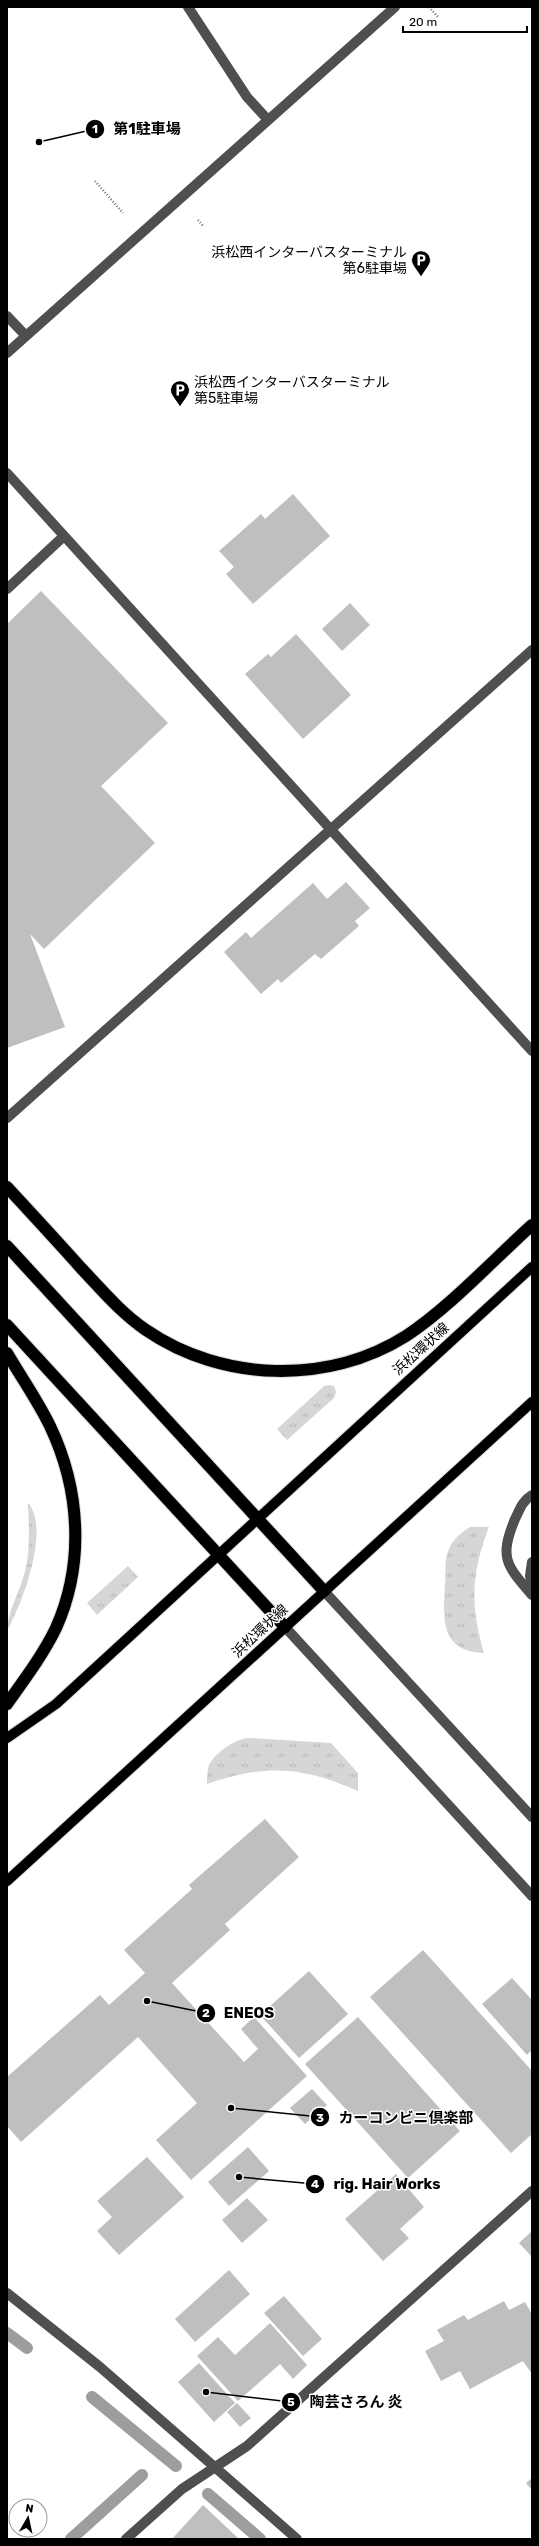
<svg xmlns="http://www.w3.org/2000/svg" width="539" height="2546" font-family="Rubik,'Noto Sans JP',sans-serif">
<style>
.grass{fill:url(#grass-tufts)}
.lines{fill:none;stroke-linecap:round;stroke-linejoin:round}
.stream{stroke:#9d9d9d;stroke-width:12}
.building{fill:#bfbfbf}
.major-casing{stroke:#dbdbdb;stroke-width:12}
.highway-casing{stroke:#dbdbdb;stroke-width:14}
.path{stroke:#717171;stroke-width:2.5;stroke-dasharray:1 2;stroke-linecap:butt}
.minor{stroke:#4f4f4f;stroke-width:10}
.major{stroke:#000;stroke-width:10}
.highway{stroke:#000;stroke-width:12}
.labels{text-anchor:middle;dominant-baseline:central;stroke-width:3;stroke-linejoin:round;paint-order:stroke}
.poi-label{font-size:14px;fill:#000;stroke:#fff;text-anchor:end}
.street-label{font-size:14px;fill:#000;stroke:#fff}
.leader{fill:none;stroke:#000;stroke-width:1.5}
.callout-dot{fill:#000;stroke:#fff;stroke-width:1.5}
.mark-label{font-size:12px;text-anchor:middle;font-weight:bold;fill:#fff}
.callout-label{font-size:15px;text-anchor:middle;font-weight:bold;fill:#000;stroke:#fff;stroke-width:3;stroke-linejoin:round;paint-order:stroke}
</style>
<defs>
<pattern id="grass-tufts" width="24" height="20" patternUnits="userSpaceOnUse"><rect width="24" height="20" fill="#d6d6d6"/><path d="M3 7l-1-3M5 7V3M7 7l1-3M15 17l-1-3M17 17v-4M19 17l1-3" fill="none" stroke="#b6b6b6"/></pattern>
</defs>
<rect width="100%" height="100%" fill="#fff"/>
<path class="grass" d="M329 1385 334 1386 336 1392 334 1398 287 1440 277 1429 324 1386Z
M28 1503C51 1529 22 1604 7 1631 7 1613 18 1596 23 1578 31 1554 29 1528 28 1503Z
M470 1527H489C471 1573 470 1606 484 1653 440 1651 443 1619 445 1585 446 1574 444 1559 449 1549 452 1540 462 1532 470 1527Z
M128 1566 138 1577 97 1615 87 1603Z
M248 1738 331 1743 358 1773V1791C302 1766 265 1764 207 1784 207 1778 207 1770 209 1765 216 1752 234 1740 248 1738Z"/>
<g class="lines">
<path class="stream" d="M7 2333 27 2348
M92 2397 176 2466
M208 2494 260 2539
M71 2539 142 2475"/>
</g>
<path class="building" d="M293 494 330 536 253 604 226 574 234 567 219 551 261 514 265 519Z
M41 591 168 723 101 786 155 843 44 949 30 934 65 1027 7 1048V624Z
M350 603 370 625 342 651 322 629Z
M296 634 351 695 303 739 245 674 268 654 271 657Z
M346 882 370 908 355 921 359 926 321 959 315 954 281 983 278 979 261 994 224 952 246 932 251 938 313 883 327 899Z
M265 1819 299 1857 225 1924 230 1930 172 1983 244 2062 258 2049 241 2029 254 2017 307 2076 191 2180 156 2140 197 2103 138 2037 21 2142 7 2126V2077L100 1995 109 2005 145 1973 124 1950 192 1889 189 1885Z
M423 1950 532 2071V2134L511 2153 370 1997Z
M309 1971 348 2014 299 2058 260 2015Z
M512 1978 532 2000V2050L527 2055 482 2004Z
M358 2017 460 2131 408 2178 305 2064Z
M312 2089 327 2105 305 2124 290 2108Z
M248 2147 269 2171 229 2206 208 2182Z
M147 2157 184 2197 119 2255 97 2231 112 2217 97 2201Z
M396 2174 424 2207 400 2229 409 2238 383 2261 345 2219Z
M247 2198 268 2220 242 2243 222 2220Z
M532 2231V2257L519 2243Z
M229 2270 250 2294 195 2342 175 2319Z
M284 2296 322 2339 303 2356 264 2313Z
M504 2301 509 2310 525 2302 532 2314V2374L523 2361 470 2389 460 2371 441 2381 425 2351 444 2341 437 2330 464 2315 468 2320Z
M270 2323 307 2365 293 2379 280 2364 238 2401 197 2356 218 2337 235 2355Z
M199 2363 235 2403 214 2422 178 2382Z
M237 2403 251 2418 240 2427 227 2412Z
M532 2478V2490L526 2483Z
M203 2505 239 2539H172Z"/>
<g class="lines">
<g class="major-casing">
<path id="major" d="M7 1738 56 1704 532 1267
M7 1881 532 1402"/>
</g>
<g class="highway-casing">
<path id="highway" d="M7 1187C32 1214 57 1241 81 1268 102 1290 121 1313 146 1330 222 1382 328 1385 406 1336 450 1307 493 1260 532 1225
M7 1246 324 1591
M7 1325 285 1627
M7 1353C21 1377 38 1401 50 1426 80 1489 85 1563 56 1628 43 1655 24 1680 7 1704"/>
</g>
<path class="path" d="M429 7 438 17
M95 181 123 213
M198 220 203 226"/>
<path class="minor" d="M188 7 247 97 268 120
M7 316 26 336
M7 353 395 7
M7 473 532 1051
M7 589 64 536
M7 1118 532 650
M532 1495C522 1501 520 1509 515 1519 499 1558 506 1565 532 1595
M532 1562 530 1576 532 1584
M324 1591 532 1817
M285 1627 532 1896
M7 2293 100 2367 297 2539
M126 2539 182 2489 247 2446 532 2191"/>
<use href="#major" class="major"/>
<use href="#highway" class="highway"/>
</g>
<defs>
<g id="parking-pin" transform="scale(1)"><path d="M0 17L-7.5 6A9.5 9.5 0 1 1 7.5 6Z" fill="#000" stroke="#fff"/><path d="M-3.5-5.5H1a3.5 3.5 0 0 1 0 7H-1V5.5H-3.5ZM-1-3.4V-.6H.8a1.4 1.4 0 0 0 0-2.8Z" fill="#fff"/></g>
</defs>
<g fill-rule="evenodd">
<use href="#parking-pin" x="421" y="260"/>
<use href="#parking-pin" x="180" y="390"/>
</g>
<g class="labels">
<g class="poi-label">
<text x="407" y="252">浜松西インターバスターミナル<tspan x="407" dy="16">第6駐車場</tspan></text>
<text x="194" y="382" text-anchor="start">浜松西インターバスターミナル<tspan x="194" dy="16">第5駐車場</tspan></text>
</g>
<g class="street-label">
<text transform="translate(421 1349) rotate(-42)">浜松環状線</text>
<text transform="translate(260 1631) rotate(-43)">浜松環状線</text>
</g>
</g>
<path class="leader" d="M39 142L95 129M147 2001L206 2013M231 2108L320 2117M239 2177L315 2184M206 2392L291 2402"/>
<g class="callout-dot">
<circle cx="39" cy="142" r="4"/>
<circle cx="147" cy="2001" r="4"/>
<circle cx="231" cy="2108" r="4"/>
<circle cx="239" cy="2177" r="4"/>
<circle cx="206" cy="2392" r="4"/>
<circle cx="95" cy="129" r="10"/>
<circle cx="206" cy="2013" r="10"/>
<circle cx="320" cy="2117" r="10"/>
<circle cx="315" cy="2184" r="10"/>
<circle cx="291" cy="2402" r="10"/>
</g>
<g class="mark-label">
<text x="95" y="133">1</text>
<text x="206" y="2017">2</text>
<text x="320" y="2122">3</text>
<text x="315" y="2188">4</text>
<text x="291" y="2406">5</text>
</g>
<g class="callout-label">
<text x="147" y="134">第1駐車場</text>
<text x="249" y="2018">ENEOS</text>
<text x="406" y="2123">カーコンビニ倶楽部</text>
<text x="387" y="2189">rig. Hair Works</text>
<text x="356" y="2407">陶芸さろん 炎</text>
</g>
<rect width="539" height="2546" fill="none" stroke="#000000" stroke-width="16"/>
<g transform="translate(28 2518) rotate(9)"><circle r="19" fill="#ffffff" stroke="#999999"/>
<path d="M0-3L7 15L0 10L-7 15Z" fill="#000000"/>
<text y="-6" font-size="11" font-weight="bold" text-anchor="middle" fill="#000000">N</text>
</g>
<path d="M403 26v6h124v-6" fill="none" stroke="#000000" stroke-width="2"/>
<text x="409" y="26" font-size="12" fill="#000000" stroke="#ffffff" stroke-width="3" paint-order="stroke">20 m</text>
</svg>
